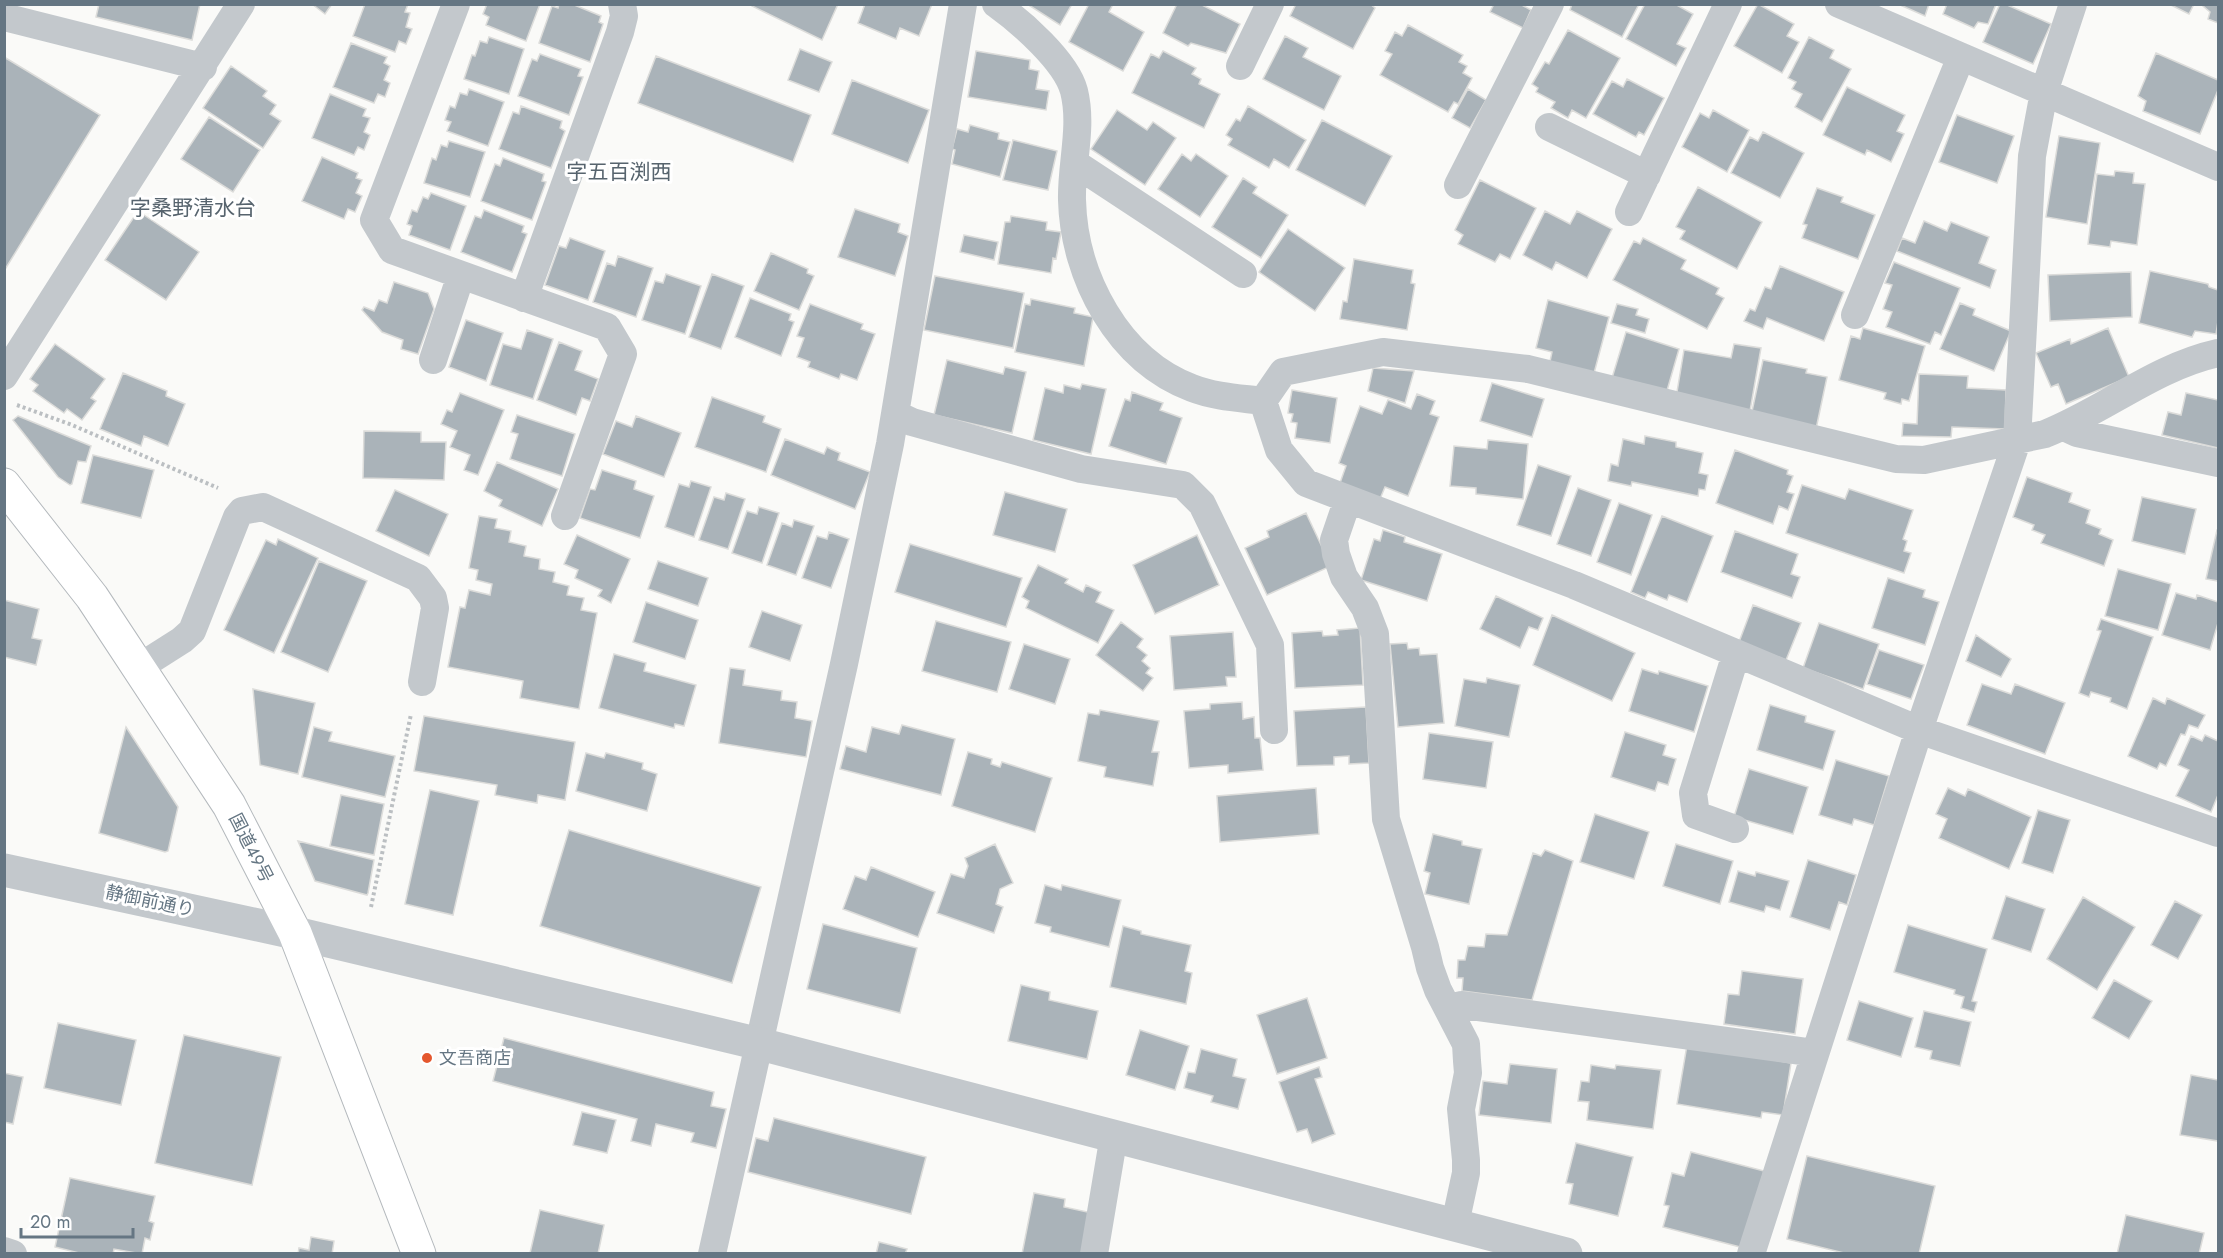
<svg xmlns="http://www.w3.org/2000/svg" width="2223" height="1258" font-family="Jost,'Noto Sans JP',sans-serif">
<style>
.building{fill:#aab3b9;stroke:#dcdcda;stroke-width:1.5}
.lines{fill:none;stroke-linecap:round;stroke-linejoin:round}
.trunk-casing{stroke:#b4b9bd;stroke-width:35}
.path{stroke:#bbbfc2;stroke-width:4;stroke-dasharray:3 3;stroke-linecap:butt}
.minor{stroke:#c3c8cc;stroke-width:28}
.tertiary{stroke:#c3c8cc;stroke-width:33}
.trunk{stroke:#fff;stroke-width:33}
.poi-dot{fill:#e4572e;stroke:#fff;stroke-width:2}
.labels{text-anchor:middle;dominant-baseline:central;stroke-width:6;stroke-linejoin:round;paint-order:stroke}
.street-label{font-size:18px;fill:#657683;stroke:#fff}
.poi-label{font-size:18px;fill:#657683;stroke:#fff;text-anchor:start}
.quarter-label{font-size:21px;fill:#57646e;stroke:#fff}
</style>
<rect width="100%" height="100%" fill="#fafaf8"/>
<path class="building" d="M99 4H200L192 40 96 17Z
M312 4H332L325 14Z
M365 4H408L405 12 410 13 406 27 412 29 406 44 399 41 395 52 353 36Z
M487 4H540L526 41 486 25 489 17 483 14Z
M559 4H572L601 16 599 22 603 24 590 62 539 43 552 6 558 8Z
M753 4H838L822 40 752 6Z
M865 4H932L919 36 900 28 896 39 858 23Z
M1027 4H1072L1060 25Z
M1089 4H1113L1109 12 1144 32 1123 71 1069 42Z
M1177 4H1200L1240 24 1226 53 1191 43 1188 46 1163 33Z
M1296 4H1370L1375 8 1353 49 1290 16Z
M1490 4H1520L1531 10 1523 28 1490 12 1493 6Z
M1572 4H1639L1622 37 1570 10Z
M1645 4H1675L1693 14 1677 44 1686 48 1676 66 1626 39Z
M1758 4 1794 24 1787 36 1799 42 1782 73 1734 46Z
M1898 4H1929L1925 16Z
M1947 4H1996L1988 24 1978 22 1974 28 1943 14Z
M2000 4H2005L2051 24 2033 64 1983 42Z
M2169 4H2194L2189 14Z
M2204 4H2218V23L2208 19 2210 12 2203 6Z
M1408 25 1463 55 1459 62 1467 66 1463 73 1472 78 1458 104 1454 102 1448 112 1380 75 1392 54 1385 51 1395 32 1402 36Z
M1568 30 1620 58 1586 118 1572 110 1568 118 1551 108 1555 102 1536 92 1538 88 1532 84 1545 62 1549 64Z
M1285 36 1308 48 1303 57 1341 76 1324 110 1263 79Z
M489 37 524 49 509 94 464 79 472 55 475 56 480 41 487 43Z
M1809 37 1834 50 1830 58 1851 69 1822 122 1795 107 1802 94 1792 89 1796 82 1788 78Z
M351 43 387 57 384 63 390 66 384 80 390 83 385 97 378 94 374 103 333 87Z
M800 49 832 62 819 92 788 80Z
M976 51 1030 60 1029 69 1039 71 1036 89 1049 91 1046 110 968 97Z
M1163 51 1196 68 1192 74 1201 79 1199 84 1220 94 1204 128 1132 93 1151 54 1159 58Z
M2156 53 2218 80V90L2200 134 2143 111 2146 101 2138 96Z
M540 54 581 69 578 76 583 77 569 115 518 96 532 59 537 61Z
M656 56 811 115 793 162 638 103Z
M4 57 100 115 4 271Z
M231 66 267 91 263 96 276 105 270 114 281 121 263 148 203 108Z
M1627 79 1664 98 1644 135 1639 132 1636 137 1593 114 1612 81 1623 87Z
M852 80 929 110 908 163 832 134Z
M1847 87 1905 115 1897 131 1904 134 1891 162 1867 150 1865 155 1823 135Z
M469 89 504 102 488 146 447 131 451 122 445 120 450 106 455 108 460 93 467 95Z
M1468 89 1486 100 1470 128 1452 118Z
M330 94 366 109 363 116 370 118 364 132 370 135 364 150 358 147 354 155 312 138Z
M521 106 562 121 560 128 565 131 551 168 499 149 513 112 519 114Z
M1248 106 1306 140 1289 168 1274 159 1269 168 1228 145 1232 139 1226 135 1236 119 1240 121Z
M1117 110 1147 130 1153 122 1176 138 1145 185 1091 149Z
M1713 110 1749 130 1727 172 1682 147 1700 113 1709 118Z
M1957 115 2014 136 1997 183 1939 162Z
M209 117 260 150 233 192 181 159Z
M1322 120 1392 156 1365 206 1296 170Z
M970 125 999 133 998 139 1010 142 1000 177 952 164 955 150 952 149 957 129 968 132Z
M1763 132 1804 153 1780 198 1731 173 1750 137 1758 141Z
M2059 136 2100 143 2087 224 2046 217Z
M1013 140 1057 151 1048 190 1003 180Z
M449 141 485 152 470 197 424 183 432 158 436 160 441 145 447 147Z
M1182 154 1191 161 1196 154 1228 176 1200 217 1158 189Z
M322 157 358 173 356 178 362 180 356 193 362 196 355 212 348 209 344 219 302 201Z
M503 158 544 174 542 181 546 182 532 220 481 201 495 164 500 166Z
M2115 171 2134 173 2133 183 2145 184 2137 245 2111 241 2110 247 2088 244 2097 174 2114 176Z
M1243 178 1257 187 1253 193 1288 215 1261 258 1212 227Z
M1480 180 1536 208 1510 259 1500 254 1495 262 1458 244 1463 235 1455 230Z
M1698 187 1762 222 1737 269 1680 239 1685 231 1676 227Z
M1817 188 1843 197 1841 202 1875 215 1858 259 1802 238 1807 225 1803 224Z
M431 193 466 206 450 250 409 235 412 226 407 224 412 210 417 212 423 197 428 199Z
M855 209 900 224 898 232 908 236 895 276 838 257Z
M484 210 524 226 522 232 527 234 512 272 461 252 475 216 481 218Z
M138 211 199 252 166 300 105 260Z
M1545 211 1570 224 1577 211 1612 229 1587 278 1556 262 1552 270 1523 255Z
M1011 216 1047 222 1046 230 1061 232 1056 259 1053 258 1051 273 998 264 1005 222H1010Z
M1924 221 1947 231 1951 222 1989 237 1979 263 1996 270 1990 288 1897 251 1902 238 1915 243Z
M1288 229 1345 268 1315 311 1259 272Z
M964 235 998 242 994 260 960 252Z
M570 238 605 251 588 300 545 285 559 246 566 248Z
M1643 238 1686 260 1681 269 1719 288 1716 294 1724 298 1707 329 1613 280 1634 241 1640 244Z
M771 253 808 269 807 273 814 276 799 310 754 291Z
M618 256 653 268 636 317 593 302 607 263 615 266Z
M1354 259 1413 270 1411 283 1415 284 1407 330 1340 319 1343 301 1347 302Z
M1894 262 1960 288 1941 335 1935 332 1930 344 1886 327 1892 312 1883 309 1892 285 1885 283Z
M1780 266 1844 292 1824 341 1767 318 1763 329 1744 321 1750 309 1755 311 1765 287 1771 289Z
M2150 271 2208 284 2209 287 2218 290V321L2216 334 2195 331 2192 337 2139 323Z
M2131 272 2132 317 2050 321 2048 275Z
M666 274 701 286 685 334 642 320 655 281 663 283Z
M712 274 744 286 721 349 689 337Z
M935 276 1024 293 1013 348 924 330Z
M394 282 428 293 434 309 418 354 401 349 403 340 382 332 362 310 364 307 374 311 379 300 387 303Z
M750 298 791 314 789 320 794 322 781 356 735 337Z
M1031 299 1075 308 1074 313 1093 317 1084 366 1015 352 1025 304 1030 305Z
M1548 300 1609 317 1593 377 1549 366 1552 352 1536 348Z
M1960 303 1975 309 1973 315 2011 331 1994 371 1940 349Z
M810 304 863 324 861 329 875 334 857 380 841 374 839 379 808 367 810 362 797 357 804 338 797 336Z
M1617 304 1638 309 1636 315 1649 319 1645 333 1611 323Z
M466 320 503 333 486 381 449 367Z
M1863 328 1925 346 1909 401 1902 399 1901 404 1884 399 1886 393 1839 380 1851 336 1860 339Z
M2108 328 2129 377 2066 404 2058 384 2051 387 2036 353 2070 339 2071 344Z
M527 330 553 339 533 399 490 385 503 344 521 349Z
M1626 332 1679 349 1666 394 1612 378Z
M559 342 582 351 575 370 598 379 590 401 582 398 576 415 537 400Z
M55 344 105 379 91 398 96 401 82 420 67 409 64 413 33 391 38 385 30 379Z
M1734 344 1761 348 1750 411 1676 398 1684 350 1731 358Z
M947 360 1003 374 1005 367 1026 372 1012 433 934 415Z
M1763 360 1807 369 1806 373 1827 377 1816 429 1751 416Z
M1373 368 1414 371 1405 403 1368 391Z
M123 373 167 391 166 396 185 404 168 446 144 436 141 446 100 429Z
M1919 374 1968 376 1967 388 2006 390 2005 429 1952 427 1951 437 1902 436 1903 423 1917 424Z
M1492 383 1544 399 1532 437 1480 421Z
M1082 384 1106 389 1091 454 1033 440 1045 388 1063 393 1064 385 1080 389Z
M1292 390 1337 398 1330 443 1295 438 1297 423 1291 422 1293 414 1288 413Z
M1132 392 1163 403 1160 410 1182 418 1166 464 1109 446 1125 399 1130 401Z
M460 393 504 410 478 475 464 470 470 455 450 447 457 431 441 424 447 410 452 412Z
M2186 393 2218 400V448L2162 435 2168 412 2181 415Z
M1417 394 1435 401 1430 414 1439 417 1408 496 1385 487 1380 499 1340 483 1346 466 1339 463 1360 406 1382 414 1388 400 1411 409Z
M712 397 765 416 763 422 781 429 766 472 695 447Z
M517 415 575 434 562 476 510 459 518 434 511 432Z
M18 416 91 446 86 462 78 461 72 484 70 485 58 477 13 420Z
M636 416 681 433 664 477 603 454 616 421 632 427Z
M364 431 421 432V442H446L444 480 363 478Z
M1645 436 1676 442V447L1703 453 1699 473 1708 475 1705 490 1699 489 1698 496 1632 482 1631 486 1608 481 1611 464 1618 466 1623 439 1644 444Z
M785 439 824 454 827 447 831 449 840 453 838 460 870 472 855 509 771 475Z
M1488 440 1528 444 1523 499 1476 494V488L1450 486 1454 446 1487 449Z
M1735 450 1788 470 1787 474 1793 476 1787 492 1794 494 1788 510 1779 506 1773 524 1716 503Z
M93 455 154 470 141 518 81 503Z
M497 462 558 489 542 526 499 506 502 500 484 491Z
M1538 465 1571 476 1551 536 1517 525Z
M602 470 636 481 634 489 654 496 640 538 580 518 590 489 595 490Z
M2027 477 2072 493 2069 502 2090 510 2086 523 2101 529 2099 534 2113 540 2104 566 2041 543 2045 535 2032 530 2034 525 2013 517Z
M691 481 711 487 694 537 665 527 679 484 689 487Z
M1802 485 1845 499 1849 489 1913 510 1903 539 1907 541 1904 551 1911 553 1904 573 1786 533Z
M1578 488 1611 500 1591 556 1557 544Z
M395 490 448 514 429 556 376 531Z
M1005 492 1067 509 1055 552 993 535Z
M726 493 745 499 728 549 699 540 714 497 724 500Z
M2142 497 2196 509 2185 554 2132 541Z
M1619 503 1652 515 1631 575 1597 562Z
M759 507 779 513 762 563 732 553 747 511 757 514Z
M1306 513 1331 566 1267 595 1245 548 1269 537 1267 531Z
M479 516 497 519 495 528 511 531 509 542 526 546 524 556 540 559 539 569 555 572 553 582 569 586 567 595 584 598 581 610 597 613 579 709 520 698 523 681 448 667 460 607 465 608 469 590 490 595 492 584 476 580 478 570 469 568Z
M1662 516 1713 536 1687 602 1669 595 1667 600 1648 592 1645 598 1631 592Z
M794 520 814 526 796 575 767 565 782 523 792 527Z
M1383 530 1405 537 1404 542 1442 554 1427 601 1361 580 1374 539 1380 541Z
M2217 530H2218V581L2206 579Z
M1735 531 1798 554 1791 574 1800 577 1792 598 1721 572Z
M829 532 849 539 831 588 802 578 817 536 827 539Z
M577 535 630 559 611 603 598 596 602 590 575 578 578 570 564 564Z
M1197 535 1219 585 1155 614 1133 565Z
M278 539 318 558 274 653 224 630 266 540 276 545Z
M910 544 1022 578 1006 627 895 592Z
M319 561 367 581 328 672 281 652Z
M658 561 708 578 698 606 648 589Z
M1038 565 1068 579 1065 583 1083 592 1086 585 1101 592 1096 602 1114 610 1098 643 1026 608 1029 601 1022 597Z
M2118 569 2171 584 2158 630 2105 616Z
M1888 578 1925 590 1923 597 1939 602 1925 645 1872 628Z
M2176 593 2196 599 2197 595 2218 602V623L2210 650 2162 635Z
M1496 596 1543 618 1538 630 1529 627 1520 648 1480 629Z
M4 600 39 609 32 638 42 640 36 665 4 657Z
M646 602 698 620 685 659 633 642Z
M1753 605 1801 623 1786 660 1739 642Z
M762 611 802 625 790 661 749 647Z
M1552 615 1635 653 1612 701 1533 665Z
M2101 619 2153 637 2127 709 2110 702 2111 698 2091 692 2089 697 2079 693 2101 631 2097 630Z
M936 621 1011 642 997 692 922 671Z
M1121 622 1143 639 1137 647 1147 655 1142 661 1150 668 1146 673 1153 678 1143 691 1096 655Z
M1819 623 1879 644 1863 689 1803 668Z
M1360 628 1363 685 1295 688 1292 633 1322 631 1323 636 1338 635 1337 630Z
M1233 632 1236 677H1226L1227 686 1174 690 1170 636Z
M1976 635 2011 659 2001 677 1966 661Z
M1407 643 1408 649 1419 648 1420 655 1437 654 1444 723 1398 727 1390 644Z
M1024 644 1070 659 1055 704 1009 689Z
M1879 650 1924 665 1911 699 1867 684Z
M614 654 646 663 644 671 696 685 684 726 675 724 674 728 599 708Z
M730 668 745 670 743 685 782 691 781 700 797 702 795 718 812 721 806 757 719 743Z
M1642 669 1658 674 1659 671 1708 686 1694 732 1629 711Z
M1487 678 1520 685 1509 737 1455 726 1464 679 1486 683Z
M1982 684 2011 694 2015 684 2065 703 2045 754 1967 725Z
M253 689 315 703 298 774 260 765Z
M2153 698 2165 704 2167 698 2205 715 2198 728 2189 725 2185 735 2181 734 2166 766 2160 763 2157 769 2128 756Z
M1242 702 1243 719 1254 717 1255 738H1260L1263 770 1228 773V765L1189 768 1184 711 1210 709V704Z
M1770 705 1806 716 1805 722 1835 731 1823 770 1757 750Z
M1366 707 1369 763 1349 764V756L1334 757V765L1297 766 1294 711Z
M1100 710 1159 721 1152 752H1159L1153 786 1104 777 1106 767 1078 761 1088 713 1099 715Z
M424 716 575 742 565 800 538 795 537 803 495 795 497 785 414 771Z
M902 725 955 739 941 795 840 769 846 746 866 752 872 727 899 734Z
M126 727 178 807 168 851 165 852 99 833Z
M314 727 332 732 329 741 395 756 385 797 302 777Z
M1625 732 1666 745 1663 755 1676 759 1668 785 1658 782 1655 791 1611 777Z
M1429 733 1493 742 1486 788 1423 779Z
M2205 735 2218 741V795L2211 812 2176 796 2189 770 2178 765 2191 736 2202 741Z
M968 752 992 759 991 764 1000 767 1002 762 1052 778 1035 832 952 806Z
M586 753 604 758 606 753 643 763 642 769 657 774 647 811 576 791Z
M1836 760 1889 776 1874 825 1854 819 1852 825 1819 815Z
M1749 769 1808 787 1793 834 1734 817Z
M1316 788 1319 834 1220 842 1217 796Z
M1948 788 1965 796 1968 789 2031 817 2009 869 1939 838 1947 819 1936 814Z
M430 790 479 801 453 915 405 904Z
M341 795 384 804 374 855 330 846Z
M2038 810 2070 820 2053 873 2022 863Z
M1595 814 1649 832 1634 879 1580 862Z
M569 830 761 887 732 983 540 926Z
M1433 834 1462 841V845L1482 849 1469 904 1425 894 1430 873 1424 871Z
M298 841 374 860 368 893 367 895 315 881Z
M995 844 1013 883 1000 889 996 904 1003 907 994 933 937 913 951 874 964 878 968 866 965 858Z
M1676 844 1733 861 1720 904 1663 886Z
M1545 850 1573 861 1532 1000 1462 991 1463 978H1457L1458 960H1465L1468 946 1484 947 1486 934 1507 935 1533 853 1541 856Z
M1808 860 1856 875 1847 905 1839 902 1830 930 1790 917Z
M871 867 935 892 918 937 843 909 855 876 866 880Z
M1738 871 1755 876 1756 872 1789 881 1780 910 1766 906 1764 912 1729 902Z
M1045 885 1061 890 1062 885 1121 900 1109 947 1050 932 1051 927 1035 923Z
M2006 896 2045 909 2031 952 1992 939Z
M2083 897 2135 927 2097 990 2047 959Z
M2175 901 2202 915 2178 959 2151 945Z
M823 924 917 948 900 1013 807 989Z
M1908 925 1987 949 1972 1001 1977 1002 1974 1012 1961 1008 1964 997 1954 994 1955 990 1894 972Z
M1123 926 1141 931V934L1191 945 1185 971 1192 973 1186 1004 1110 987Z
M1742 971 1803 979 1795 1034 1724 1024 1728 994 1739 995Z
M2114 980 2152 1001 2129 1039 2092 1018Z
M1021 985 1050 992 1049 1000 1098 1011 1087 1059 1008 1041Z
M1307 998 1327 1058 1277 1074 1257 1015Z
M1859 1001 1913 1018 1901 1057 1847 1040Z
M1924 1011 1971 1022 1960 1066 1930 1059 1932 1051 1915 1047Z
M58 1023 136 1040 121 1105 44 1088Z
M1140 1030 1189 1046 1175 1090 1126 1075Z
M184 1035 281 1057 252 1185 155 1163Z
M504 1038 714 1092 711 1106 726 1109 716 1148 691 1142 694 1133 656 1124 651 1146 631 1141 637 1119 493 1081Z
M1687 1045 1791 1063 1783 1115 1762 1112 1761 1118 1677 1104Z
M1201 1049 1237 1059 1233 1076 1246 1079 1238 1109 1211 1102 1213 1096 1184 1088 1188 1072 1195 1073Z
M1510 1064 1557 1069 1551 1123 1479 1115 1483 1081 1507 1084Z
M1591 1065 1615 1069 1616 1065 1661 1070 1653 1129 1587 1120 1589 1102 1578 1101 1581 1081 1589 1082Z
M1319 1067 1322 1077 1315 1079 1335 1134 1312 1143 1307 1129 1297 1132 1279 1082Z
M4 1073 23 1077 13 1124 4 1122Z
M2191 1075 2218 1080V1141L2180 1135Z
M582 1112 616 1120 607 1153 573 1145Z
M774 1118 926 1157 911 1214 748 1172 756 1138 768 1141Z
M1576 1143 1633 1157 1618 1216 1569 1204 1573 1184 1566 1183Z
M1691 1152 1764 1171 1744 1248 1663 1227 1669 1206 1664 1205 1672 1173 1684 1176Z
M1807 1156 1935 1186 1919 1254H1848L1787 1239Z
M70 1178 155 1196 149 1221 154 1223 150 1240 145 1238 142 1254 114 1249 113 1254H83L55 1247Z
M1034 1193 1065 1199 1064 1207 1092 1213 1085 1254H1022Z
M540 1210 604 1225 598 1254 530 1253Z
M2126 1215 2204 1233 2199 1254H2117Z
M311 1237 334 1241 332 1254H298L299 1248 309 1250Z
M879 1242 907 1249 905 1254H876Z"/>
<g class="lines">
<g class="trunk-casing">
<path id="trunk" d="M4 485 92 597 229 805 295 933 419 1254"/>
</g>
<path class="path" d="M17 405 72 425 218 488
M371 907 411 714"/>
<path class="minor" d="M456 4 374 220 392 250 607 327 623 354 565 516
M996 4C1021 22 1066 61 1074 91 1083 127 1071 164 1072 200 1074 277 1118 360 1192 388 1215 397 1240 398 1263 401L1283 372 1383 352 1528 369 1896 459 1924 460 2045 434C2105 410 2155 367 2218 353
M1839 4 2218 167
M4 17 203 67
M1240 66 1270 4
M1549 127 1647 175
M1076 164 1243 274
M1458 185 1550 4
M1629 212 1728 4
M524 298 620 32 624 16 622 4
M1855 315 1961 57
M433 360 461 275
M4 376 241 4
M1263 401 1279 450 1306 483 1574 585 1919 730 2218 833
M895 414 912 422 1081 469 1183 485 1202 504 1270 645 1274 730
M2064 427 2077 433 2218 463
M1348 499 1334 540 1336 554 1344 577 1365 608 1375 634 1386 819 1425 947 1430 968 1438 990 1466 1044 1467 1061 1468 1073 1461 1109 1466 1160V1173L1455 1224
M138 668 182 640 192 631 237 517 242 511 263 507 418 578 433 598 435 608 422 682
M1735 829 1696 815 1693 793 1736 654
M1449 1008 1462 1005 1815 1053
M4 1251 13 1254
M712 1254 844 664 890 444 963 4
M1094 1254 1114 1135
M1751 1254 1919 730 2017 441 2032 156 2044 92 2073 4"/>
<path class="tertiary" d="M4 870 295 933 760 1044 1566 1254"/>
<use href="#trunk" class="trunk"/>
</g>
<circle class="poi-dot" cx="427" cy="1058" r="6"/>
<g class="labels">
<g class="street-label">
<text transform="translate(251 848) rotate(63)">国道49号</text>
<text transform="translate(150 901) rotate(12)">静御前通り</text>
</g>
<g class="poi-label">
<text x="439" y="1058">文吾商店</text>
</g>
<g class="quarter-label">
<text x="619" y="172">字五百渕西</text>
<text x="193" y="208">字桑野清水台</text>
</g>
</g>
<rect width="2223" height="1258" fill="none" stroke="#657683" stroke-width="12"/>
<path d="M21 1228v9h112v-9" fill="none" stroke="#657683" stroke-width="3"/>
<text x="30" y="1228" font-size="18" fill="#657683" stroke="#ffffff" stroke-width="4.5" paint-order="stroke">20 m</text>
</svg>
